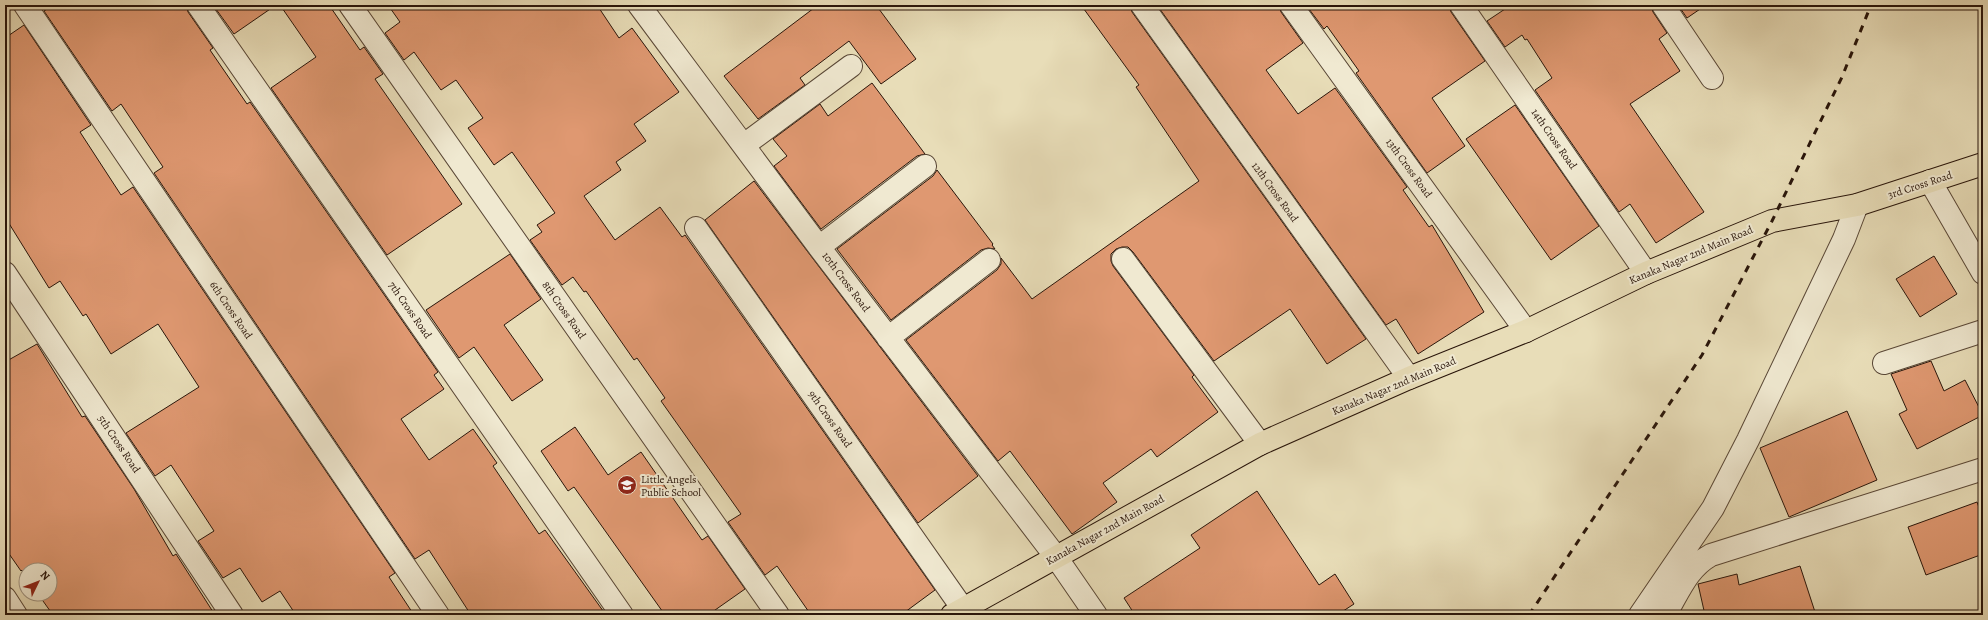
<svg xmlns="http://www.w3.org/2000/svg" width="1988" height="620" font-family="Alegreya,serif">
<style>
.building{fill:#df9871;stroke:#29150a}
.lines{fill:none;stroke-linecap:round;stroke-linejoin:round}
.minor-casing{stroke:#594736;stroke-width:24}
.major-casing{stroke:#29150a;stroke-width:24}
.minor{stroke:#f0e9d1;stroke-width:22}
.major{stroke:#e8ddb8;stroke-width:22}
.rail{stroke:#29150a;stroke-width:3;stroke-dasharray:7 7;stroke-linecap:butt}
.labels{text-anchor:middle;dominant-baseline:central;stroke-width:4;stroke-linejoin:round;paint-order:stroke}
.street-label{font-size:11px;fill:#29150a;stroke:#f0e9d1}
.poi-label{font-size:11px;fill:#29150a;stroke:#f0e9d1;text-anchor:start}
</style>
<rect width="100%" height="100%" fill="#e8ddb8"/>
<filter id="stains"><feTurbulence type="fractalNoise" baseFrequency=".005" numOctaves="4"/><feColorMatrix values="0 0 0 0 .2 0 0 0 0 .09 0 0 0 0 .02 0 0 0 .5 -.17"/></filter>
<radialGradient id="worn" r=".72"><stop offset=".6" stop-color="#630" stop-opacity="0"/><stop offset="1" stop-color="#630" stop-opacity=".3"/></radialGradient>
<path class="building" d="M54 5H186L188 12 213 48 210 50 247 104 250 102 438 372 434 375 444 389 401 419 429 460 473 429 497 463 493 466 539 534 545 530 606 615H471L429 550 415 559 154 173 163 167 121 104 112 111 44 11Z
M213 5H276L234 34Z
M280 5H329L360 50 364 47 383 74 375 79 462 204 387 255 271 88 316 57Z
M388 5H597L619 38 632 28 679 92 634 124 646 141 616 162 621 170 584 196 615 240 660 207 682 237 685 235 935 590 901 615H811L777 566 765 575 728 522 741 514 661 401 665 398 637 358 634 360 586 291 584 292 573 277 562 285 530 240 542 232 537 225 555 213 512 152 494 165 468 128 483 118 456 80 441 90 414 52 404 60 385 33 400 22Z
M818 5H876L916 59 881 84 849 41 800 78 805 85 758 119 724 76Z
M1081 5H1130L1132 12 1366 339 1327 364 1290 309 1214 361 1133 252 1128 247H1122L1116 249 1111 254V261L1113 266 1194 375 1192 377 1218 412 1157 457 1151 449 1103 483 1117 502 1072 534 1010 451 998 461 906 340 997 270 1001 264V258L1032 299 1199 181 1136 87 1139 85Z
M1157 5H1279L1281 12 1303 43 1266 70 1298 114 1335 88 1407 187 1403 190 1429 227 1432 225 1484 312 1418 354 1396 319 1386 325Z
M1306 5H1449L1451 12 1485 61 1432 98 1465 146 1427 173 1356 73 1359 71 1327 26 1324 29Z
M1511 5H1651L1653 12 1667 33 1659 39 1680 71 1630 104 1704 212 1656 243 1630 204 1619 212 1535 90 1552 78 1527 39 1525 40 1522 35 1505 47 1487 21Z
M1678 5H1706L1687 18Z
M24 25 91 125 80 132 121 195 133 187 395 573 389 577 414 615H296L280 591 262 602 240 568 223 578 198 541 214 531 171 465 155 476 126 433 199 387 158 324 111 354 86 314 83 316 60 281 49 288 5 217V38Z
M872 83 925 154 917 156 821 229 774 166 787 156 773 139 820 104 828 116Z
M1515 105 1599 226 1551 260 1466 139Z
M937 170 993 244 992 245 995 249 988 248 981 250 891 320 837 249 933 176Z
M754 181 978 476 918 523 705 220Z
M510 254 541 299 504 325 543 380 512 401 474 347 459 358 426 310Z
M1934 256 1957 294 1920 317 1896 279Z
M37 344 82 417 85 416 134 489 173 556 176 554 215 615H53L38 594H50V570H26V575L22 570 21 571 5 548V362Z
M1931 361 1944 391 1965 380 1983 415 1917 449 1899 414 1907 410 1891 374Z
M1847 411 1877 480 1789 517 1760 448Z
M575 427 608 475 641 452 702 540 708 536 745 589 708 615H665L574 487 568 491 541 451Z
M1257 491 1319 585 1335 574 1354 604 1337 615H1135L1124 598 1200 548 1191 535Z
M1977 502 1983 518V554L1926 575 1908 527Z
M1800 566 1816 615H1705L1698 584 1737 574 1739 585Z"/>
<g class="lines">
<g class="minor-casing">
<path id="minor" d="M25 5 438 615
M198 5 622 615
M350 5 778 615
M639 5 819 247 1056 557 1096 615
M1142 5 1409 378
M1291 5 1526 331
M1461 5 1646 273
M1663 5 1712 78
M744 145 851 66
M1930 181 1983 273
M696 228 963 609
M819 247 925 166
M1123 259 1260 444
M5 273 232 615
M888 338 989 260
M1884 363 1983 331
M5 598 16 615
M1640 615 1713 508 1748 440 1844 239 1857 205
M1664 615 1668 610C1680 589 1689 567 1711 555L1983 469"/>
</g>
<g class="major-casing">
<path id="major" d="M952 615 1260 444 1409 378 1526 331 1646 273 1772 221 1857 205 1983 164"/>
</g>
<use href="#minor" class="minor"/>
<use href="#major" class="major"/>
<path class="rail" d="M1529 615 1702 355 1772 221 1842 77 1871 5"/>
</g>
<defs>
<g id="school-disc" transform="scale(1)"><circle r="9.5" fill="#8f2418" stroke="#f0e9d1"/><path d="M0-5L7-2L0 1L-7-2ZM-4 1L0 2.5L4 1V4Q0 6-4 4Z" fill="#fff"/></g>
</defs>
<g fill-rule="evenodd">
<use href="#school-disc" x="627" y="485"/>
</g>
<g class="labels">
<g class="street-label">
<text transform="translate(1554 139) rotate(55)">14th Cross Road</text>
<text transform="translate(1409 168) rotate(54)">13th Cross Road</text>
<text transform="translate(1920 185) rotate(-18)">3rd Cross Road</text>
<text transform="translate(1275 192) rotate(54)">12th Cross Road</text>
<text transform="translate(1691 255) rotate(-23)">Kanaka Nagar 2nd Main Road</text>
<text transform="translate(846 282) rotate(53)">10th Cross Road</text>
<text transform="translate(231 310) rotate(56)">6th Cross Road</text>
<text transform="translate(410 310) rotate(55)">7th Cross Road</text>
<text transform="translate(564 310) rotate(55)">8th Cross Road</text>
<text transform="translate(1394 386) rotate(-23)">Kanaka Nagar 2nd Main Road</text>
<text transform="translate(830 419) rotate(55)">9th Cross Road</text>
<text transform="translate(119 444) rotate(56)">5th Cross Road</text>
<text transform="translate(1105 530) rotate(-29)">Kanaka Nagar 2nd Main Road</text>
</g>
<g class="poi-label">
<text x="641" y="479">Little Angels<tspan x="641" dy="13">Public School</tspan></text>
</g>
</g>
<rect width="1988" height="620" fill="none" stroke="#e8ddb8" stroke-width="20"/>
<rect x="6" y="6" width="1976" height="608" fill="none" stroke="#29150a" stroke-width="2"/>
<rect x="10" y="10" width="1968" height="600" fill="none" stroke="#29150a"/>
<g transform="translate(38 582) rotate(47)"><circle r="19" fill="#f0e9d1" stroke="#a09481"/>
<path d="M0-3L7 15L0 10L-7 15Z" fill="#8f2418"/>
<text y="-6" font-size="11" font-weight="bold" text-anchor="middle" fill="#29150a">N</text>
</g>
<rect width="100%" height="100%" filter="url(#stains)"/>
<rect width="100%" height="100%" fill="url(#worn)"/>
</svg>
